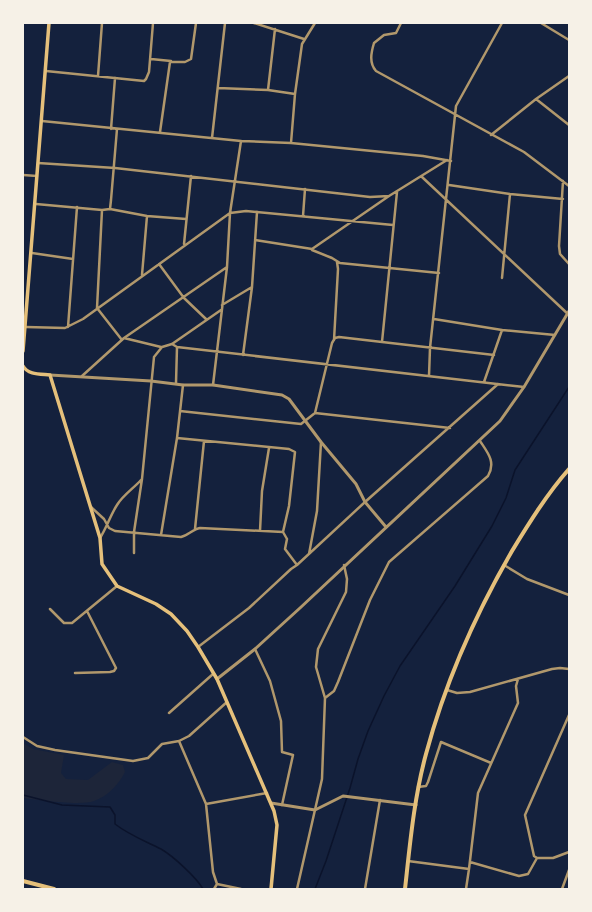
<svg xmlns="http://www.w3.org/2000/svg" width="592" height="912" font-family="Barlow,sans-serif">
<style>
.green{fill:#1d2539}
.lines{fill:none;stroke-linecap:round;stroke-linejoin:round}
.stream{stroke:#0b132b;stroke-width:1.5}
.minor{stroke:#b1986c;stroke-width:2.5}
.tertiary{stroke:#b1986c;stroke-width:3}
.secondary{stroke:#e5c07b;stroke-width:3.5}
.trunk{stroke:#e5c07b;stroke-width:4}
</style>
<rect width="100%" height="100%" fill="#14213d"/>
<path class="green" d="M23 743 33 749 64 755 61 773 66 779 88 780 112 762 123 765 125 772C119 784 107 797 94 801 80 806 39 800 23 798Z"/>
<g class="lines">
<path class="stream" d="M23 795 62 805 110 807 115 815V824C129 835 145 841 161 849 173 856 196 877 203 889
M315 889 326 861 350 788 358 759 368 731 384 696 400 666 455 586 492 526 506 498 515 470 569 387"/>
<path class="minor" d="M254 23 304 39
M401 23 396 33 384 35 374 43C371 53 369 63 376 71L524 152 569 186
M541 23 569 40
M151 59 171 61
M46 71 144 81 146 79 149 72 153 23
M98 76 102 23
M218 88 268 90 295 94
M268 90 275 29
M536 99 569 125
M42 121 241 141 291 143 423 156 451 161
M111 129 115 78
M116 129H117L111 200 110 209 102 210 97 308 122 340
M160 132 170 62H185L191 59 196 23
M491 135 536 99 569 76
M212 138 225 23
M291 143 295 94 302 44 315 23
M38 163 115 168 370 197 389 196
M23 175 37 176
M422 177 569 315
M563 181 559 246 560 254 569 264
M449 185 510 194 563 199
M36 204 102 210
M110 209 147 216 186 219
M303 216 305 189
M255 240 312 249 389 196 447 160
M184 244 191 176
M312 250 332 258 340 263 439 273
M32 253 73 259
M159 264 184 298 206 319
M142 275 147 216
M502 278 510 194
M222 305 252 287
M434 319 502 330 555 335
M26 327 65 328 83 319 230 213 246 211 393 225
M68 327 77 207
M124 338 161 347
M334 340 338 269 337 262
M382 342 397 192
M172 344 177 347 176 383
M177 347 524 387
M243 355 252 287 257 212
M82 376 124 338 227 267
M429 376 430 348 456 106 502 23
M484 382 502 330
M213 385 227 267 230 213 241 141
M180 411 301 424 315 413 332 343 335 338 339 337 494 355
M315 413 450 428
M91 507 104 519 109 528 115 531 181 537C189 535 193 529 200 528L283 532 289 506 295 452 289 449 177 438 183 385
M195 529 204 441
M260 531 262 491 269 448
M283 532 287 539 285 549 297 565 365 502 498 384
M161 535 177 438
M100 538C107 527 110 516 117 505 123 495 134 488 141 480
M134 553V532L142 479 154 357 162 347 172 344 221 310
M309 554 317 511 321 442
M504 565 527 579 569 595
M50 609 64 623H72L117 586
M198 647 249 608 291 569 297 565
M255 649 270 681 281 721 282 752 293 755 282 805
M75 673 110 672 114 671 116 668 87 611
M447 690 457 693 470 692 552 669 560 668 569 669
M325 698 334 691 338 682 370 600 389 562 488 476C496 462 488 453 480 441
M227 702 189 736 179 741 206 804 267 793
M169 713 213 674
M23 737 37 746 55 750 133 761 148 758 162 744 179 741
M418 787 426 786 428 782 441 742 491 763
M206 804 213 872 217 884 241 889
M537 858 534 856 525 815 569 715
M537 858H553L569 852
M408 861 469 869 478 793 518 703 516 686 518 679
M470 862 519 876 528 874 537 858
M214 889 217 884
M297 889 322 779 325 698 316 667 318 649 346 592 347 579 344 565
M365 889 380 800
M466 889 469 869
M562 889 569 870"/>
<path class="tertiary" d="M50 375 151 381 183 385H213L282 395 289 399 321 442 356 484 365 502 386 527
M217 679 255 649 300 608 500 421 524 387 569 311
M271 803 315 810 343 796 416 805"/>
<path class="secondary" d="M23 351 49 23
M23 366C28 375 40 374 50 375L100 538 102 564 117 586 156 604 171 614 187 631 198 647 217 679 274 811 277 825 271 889"/>
<path class="trunk" d="M23 881 54 889
M405 889C410 844 414 798 426 754 445 683 475 615 512 551 529 523 547 494 569 469"/>
</g>
<rect width="592" height="912" fill="none" stroke="#f6f1e7" stroke-width="48"/>
</svg>
